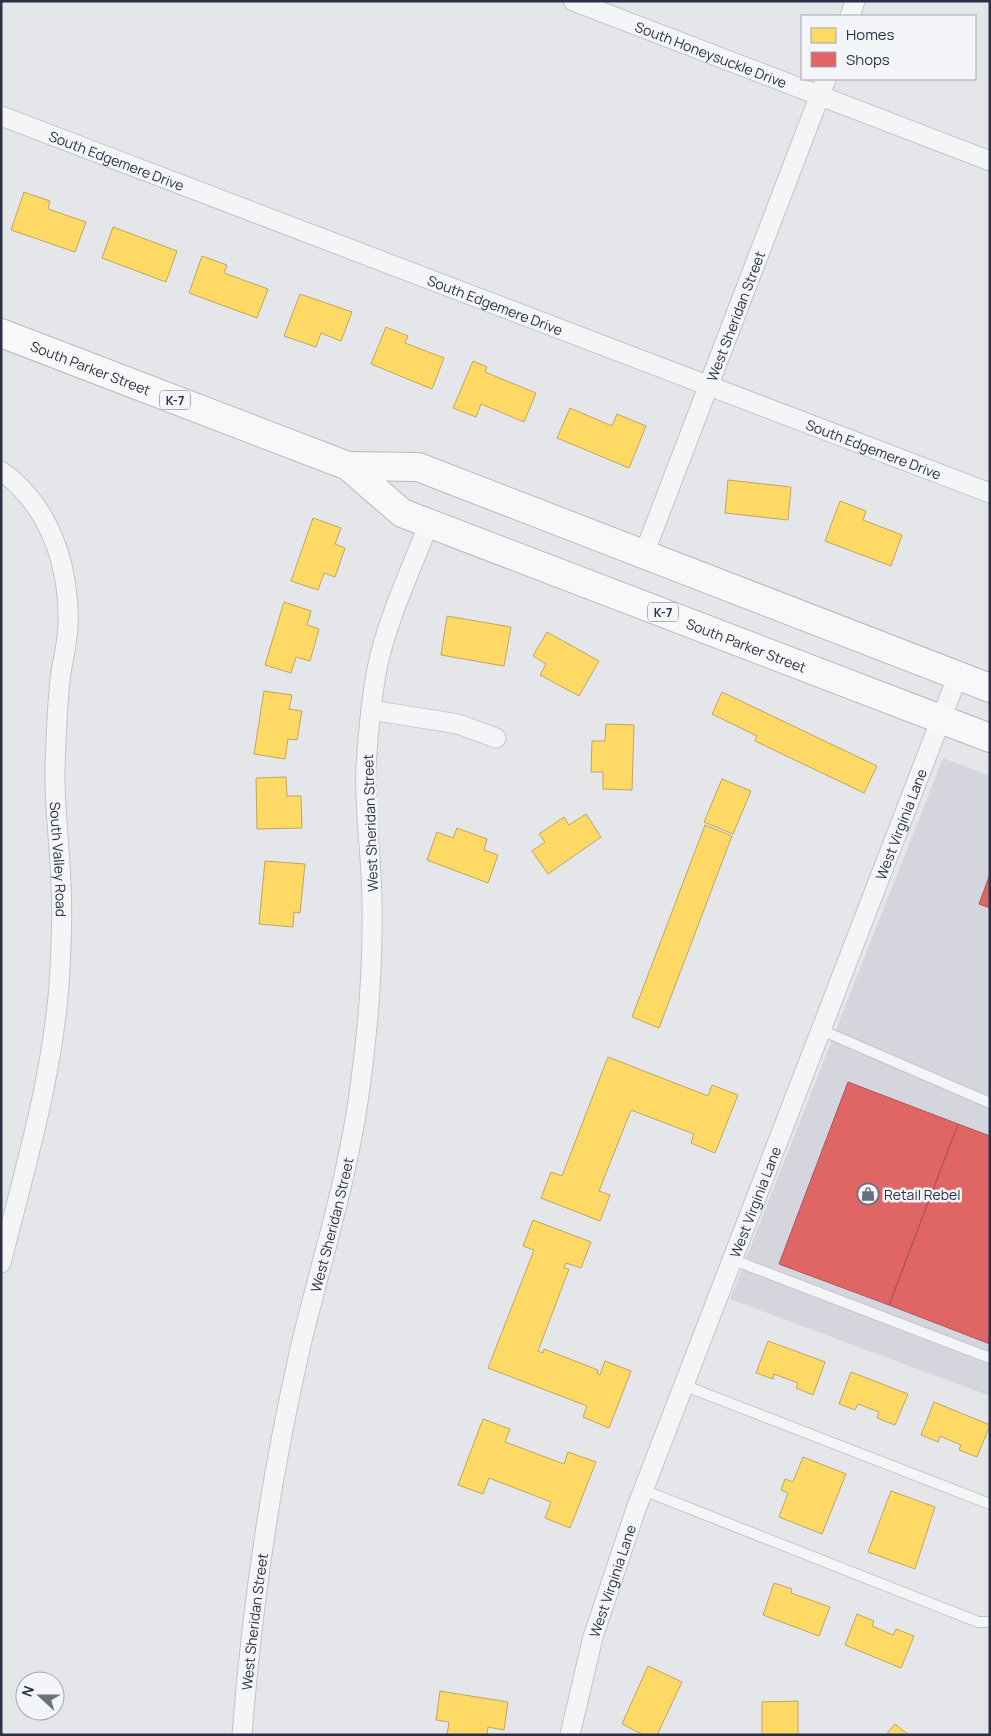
<svg xmlns="http://www.w3.org/2000/svg" width="991" height="1736" font-family="Manrope,sans-serif">
<style>
.built{fill:#d4d5dd}
.homes{fill:#ffd966;stroke:#bfa65c}
.shops{fill:#e06666;stroke:#aa565c}
.lines{fill:none;stroke-linecap:round;stroke-linejoin:round}
.service-casing{stroke:#c3c4c8;stroke-width:12}
.minor-casing{stroke:#c3c4c8;stroke-width:21}
.trunk-casing{stroke:#b7b9bf;stroke-width:30}
.service{stroke:#f4f5f7;stroke-width:10}
.minor{stroke:#f4f5f7;stroke-width:19}
.trunk{stroke:#f8f8f8;stroke-width:28}
.labels{text-anchor:middle;dominant-baseline:central;stroke-width:5;stroke-linejoin:round;paint-order:stroke}
.shield{fill:#f3f5f9;stroke:#676b7a;stroke-width:1}
.shield-label{font-size:12px;font-weight:bold;fill:#2b3044}
.street-label{font-size:14px;fill:#2b3044;stroke:#f3f5f9}
.poi-label{font-size:14px;fill:#2b3044;stroke:#f3f5f9;text-anchor:start}
</style>
<rect width="100%" height="100%" fill="#e5e6ea"/>
<path class="built" d="M943 758 990 776V1396L730 1299Z"/>
<path class="homes" d="M24 192 50 201 48 209 86 222 75 252 11 230Z
M113 227 177 251 166 282 102 258Z
M202 256 227 265 224 273 268 289 257 318 189 293Z
M300 294 352 312 341 341 321 333 316 347 284 336Z
M386 327 408 336 405 343 444 358 432 389 371 364Z
M473 361 487 367 485 372 536 393 524 422 481 404 476 417 453 408Z
M570 408 612 426 617 414 646 426 629 468 557 438Z
M728 480 791 487 788 520 725 513Z
M840 501 866 511 863 520 902 535 891 566 825 541Z
M313 518 341 528 335 544 345 548 335 577 324 573 318 590 291 581Z
M284 602 311 611 307 625 319 629 310 661 296 657 291 673 265 665Z
M447 616 511 627 504 666 441 655Z
M547 632 599 661 579 696 540 675 546 664 533 656Z
M264 691 292 695 289 709 302 711 297 740 288 739 285 759 254 754Z
M722 692 877 766 864 793 755 741 757 736 712 714Z
M606 724 634 725 632 790 603 789V772H591L592 741H605Z
M286 777 287 796H301L302 828 257 829 256 778Z
M722 779 751 791 733 834 704 822Z
M586 814 601 837 548 874 532 851 545 842 539 834 564 817 569 825Z
M705 825 732 836 659 1028 632 1017Z
M457 828 487 839 484 850 498 855 488 883 427 860 437 832 453 838Z
M265 861 305 864 300 913 294 912 293 927 259 924Z
M608 1057 708 1096 712 1085 738 1095 715 1153 691 1143 694 1134 631 1110 599 1191 610 1195 600 1221 541 1198 551 1172 562 1176Z
M533 1220 591 1242 581 1268 566 1263 564 1268 569 1269 538 1351 543 1353 544 1349 598 1370 597 1373 600 1375 605 1361 631 1371 609 1428 583 1417 587 1406 488 1368 534 1250 523 1246Z
M768 1341 825 1362 813 1395 796 1388 798 1383 774 1374 773 1379 756 1373Z
M851 1372 908 1394 895 1425 877 1418 879 1412 858 1404 855 1410 839 1404Z
M934 1402 990 1425 977 1457 959 1450 961 1445 940 1436 938 1442 921 1435Z
M483 1419 510 1429 505 1442 564 1464 568 1452 596 1462 570 1528 545 1518 551 1502 489 1478 483 1494 458 1485Z
M803 1457 846 1474 822 1534 779 1517 788 1493 781 1490 785 1479 793 1482Z
M891 1491 935 1507 915 1569 868 1552Z
M774 1583 792 1589 791 1593 830 1607 819 1636 763 1615Z
M857 1614 874 1621 872 1626 893 1635 896 1629 914 1636 901 1668 845 1645Z
M648 1666 682 1682 657 1735H644L622 1724Z
M440 1691 508 1702 504 1730 488 1727 487 1735H447L449 1722 436 1720Z
M798 1701V1735H762V1702Z
M895 1724 909 1735H886Z"/>
<path class="shops" d="M990 874V908L979 904Z
M848 1082 958 1124 889 1305 779 1264Z
M958 1124 990 1136V1344L889 1305Z"/>
<g class="lines">
<g class="service-casing">
<path id="service" d="M821 1030 990 1103
M731 1259 990 1358
M683 1385 990 1504
M643 1490 978 1622H990"/>
</g>
<g class="minor-casing">
<g id="minor">
<path id="s1" d="M573 1 990 161"/>
<path d="M850 16 855 1"/>
<path id="s2" d="M1 116 990 493"/>
<path id="s3" d="M1 471C51 506 70 569 68 627 67 645 62 663 60 680 57 709 56 738 55 767 54 806 60 846 61 886 63 919 61 952 59 985 52 1079 24 1172 1 1263"/>
<path id="s4" d="M644 554 826 79"/>
<path d="M371 710 458 724 496 738"/>
<path id="s5" d="M242 1735C252 1605 271 1476 300 1349 320 1265 347 1181 359 1095 368 1032 373 968 372 904 372 858 364 813 366 767 368 735 371 701 377 669 387 619 411 570 429 523"/>
<path id="s6" d="M570 1735 593 1637 636 1509 958 675"/>
</g>
</g>
<g class="trunk-casing">
<g id="trunk">
<path id="s7" d="M1 333 348 466 402 513 990 738"/>
<path d="M348 466 418 467 990 688"/>
</g>
</g>
<use href="#service" class="service"/>
<use href="#minor" class="minor"/>
<use href="#trunk" class="trunk"/>
</g>
<defs>
<g id="shop-ring" transform="scale(1.125)"><circle r="9.5" fill="#f3f5f9" stroke="#6c707e" stroke-width="1.5"/><path d="M-5-2.5h2.3a2.7 3.5 0 0 1 5.4 0H5L5.5 6h-11ZM-1.5-2.5h3a1.5 2.3 0 0 0-3 0Z" fill="#6c707e"/></g>
</defs>
<g fill-rule="evenodd">
<use href="#shop-ring" x="868" y="1194"/>
</g>
<g class="labels">
<g class="shield">
<rect x="160" y="390.5" width="30" height="19" rx="4"/>
<rect x="648" y="602.5" width="30" height="19" rx="4"/>
</g>
<g class="shield-label">
<text x="175" y="400">K-7</text>
<text x="663" y="612">K-7</text>
</g>
<g class="street-label">
<text stroke="none"><textPath href="#s1" startOffset="148">South Honeysuckle Drive</textPath></text>
<text stroke="none"><textPath href="#s2" startOffset="124">South Edgemere Drive</textPath></text>
<text stroke="none"><textPath href="#s2" startOffset="529">South Edgemere Drive</textPath></text>
<text stroke="none"><textPath href="#s4" startOffset="255">West Sheridan Street</textPath></text>
<text stroke="none"><textPath href="#s7" startOffset="96">South Parker Street</textPath></text>
<text stroke="none"><textPath href="#s2" startOffset="934">South Edgemere Drive</textPath></text>
<text stroke="none"><textPath href="#s7" startOffset="812">South Parker Street</textPath></text>
<text transform="translate(370 823) rotate(-92)">West Sheridan Street</text>
<text stroke="none"><textPath href="#s6" startOffset="970">West Virginia Lane</textPath></text>
<text stroke="none"><textPath href="#s3" startOffset="410">South Valley Road</textPath></text>
<text stroke="none"><textPath href="#s6" startOffset="565">West Virginia Lane</textPath></text>
<text stroke="none"><textPath href="#s5" startOffset="519">West Sheridan Street</textPath></text>
<text stroke="none"><textPath href="#s6" startOffset="160">West Virginia Lane</textPath></text>
<text stroke="none"><textPath href="#s5" startOffset="114">West Sheridan Street</textPath></text>
</g>
<g class="poi-label">
<text x="884" y="1194">Retail Rebel</text>
</g>
</g>
<rect width="991" height="1736" fill="none" stroke="#2b3044" stroke-width="5"/>
<rect x="801" y="15" width="175" height="65" fill="#f3f5f9" stroke="#a3a6b1"/>
<rect x="811" y="28" width="25" height="15" fill="#ffd966" stroke="#a3a6b1"/>
<text x="846" y="40" font-size="15" fill="#2b3044">Homes</text>
<rect x="811" y="52" width="25" height="15" fill="#e06666" stroke="#a3a6b1"/>
<text x="846" y="65" font-size="15" fill="#2b3044">Shops</text>
<g transform="translate(40 1696) rotate(291)"><circle r="24" fill="#f3f5f9" stroke="#a3a6b1"/>
<path d="M0-4L9 19L0 12L-9 19Z" fill="#6c707e"/>
<text y="-8" font-size="14" font-weight="bold" text-anchor="middle" fill="#2b3044">N</text>
</g>
</svg>
